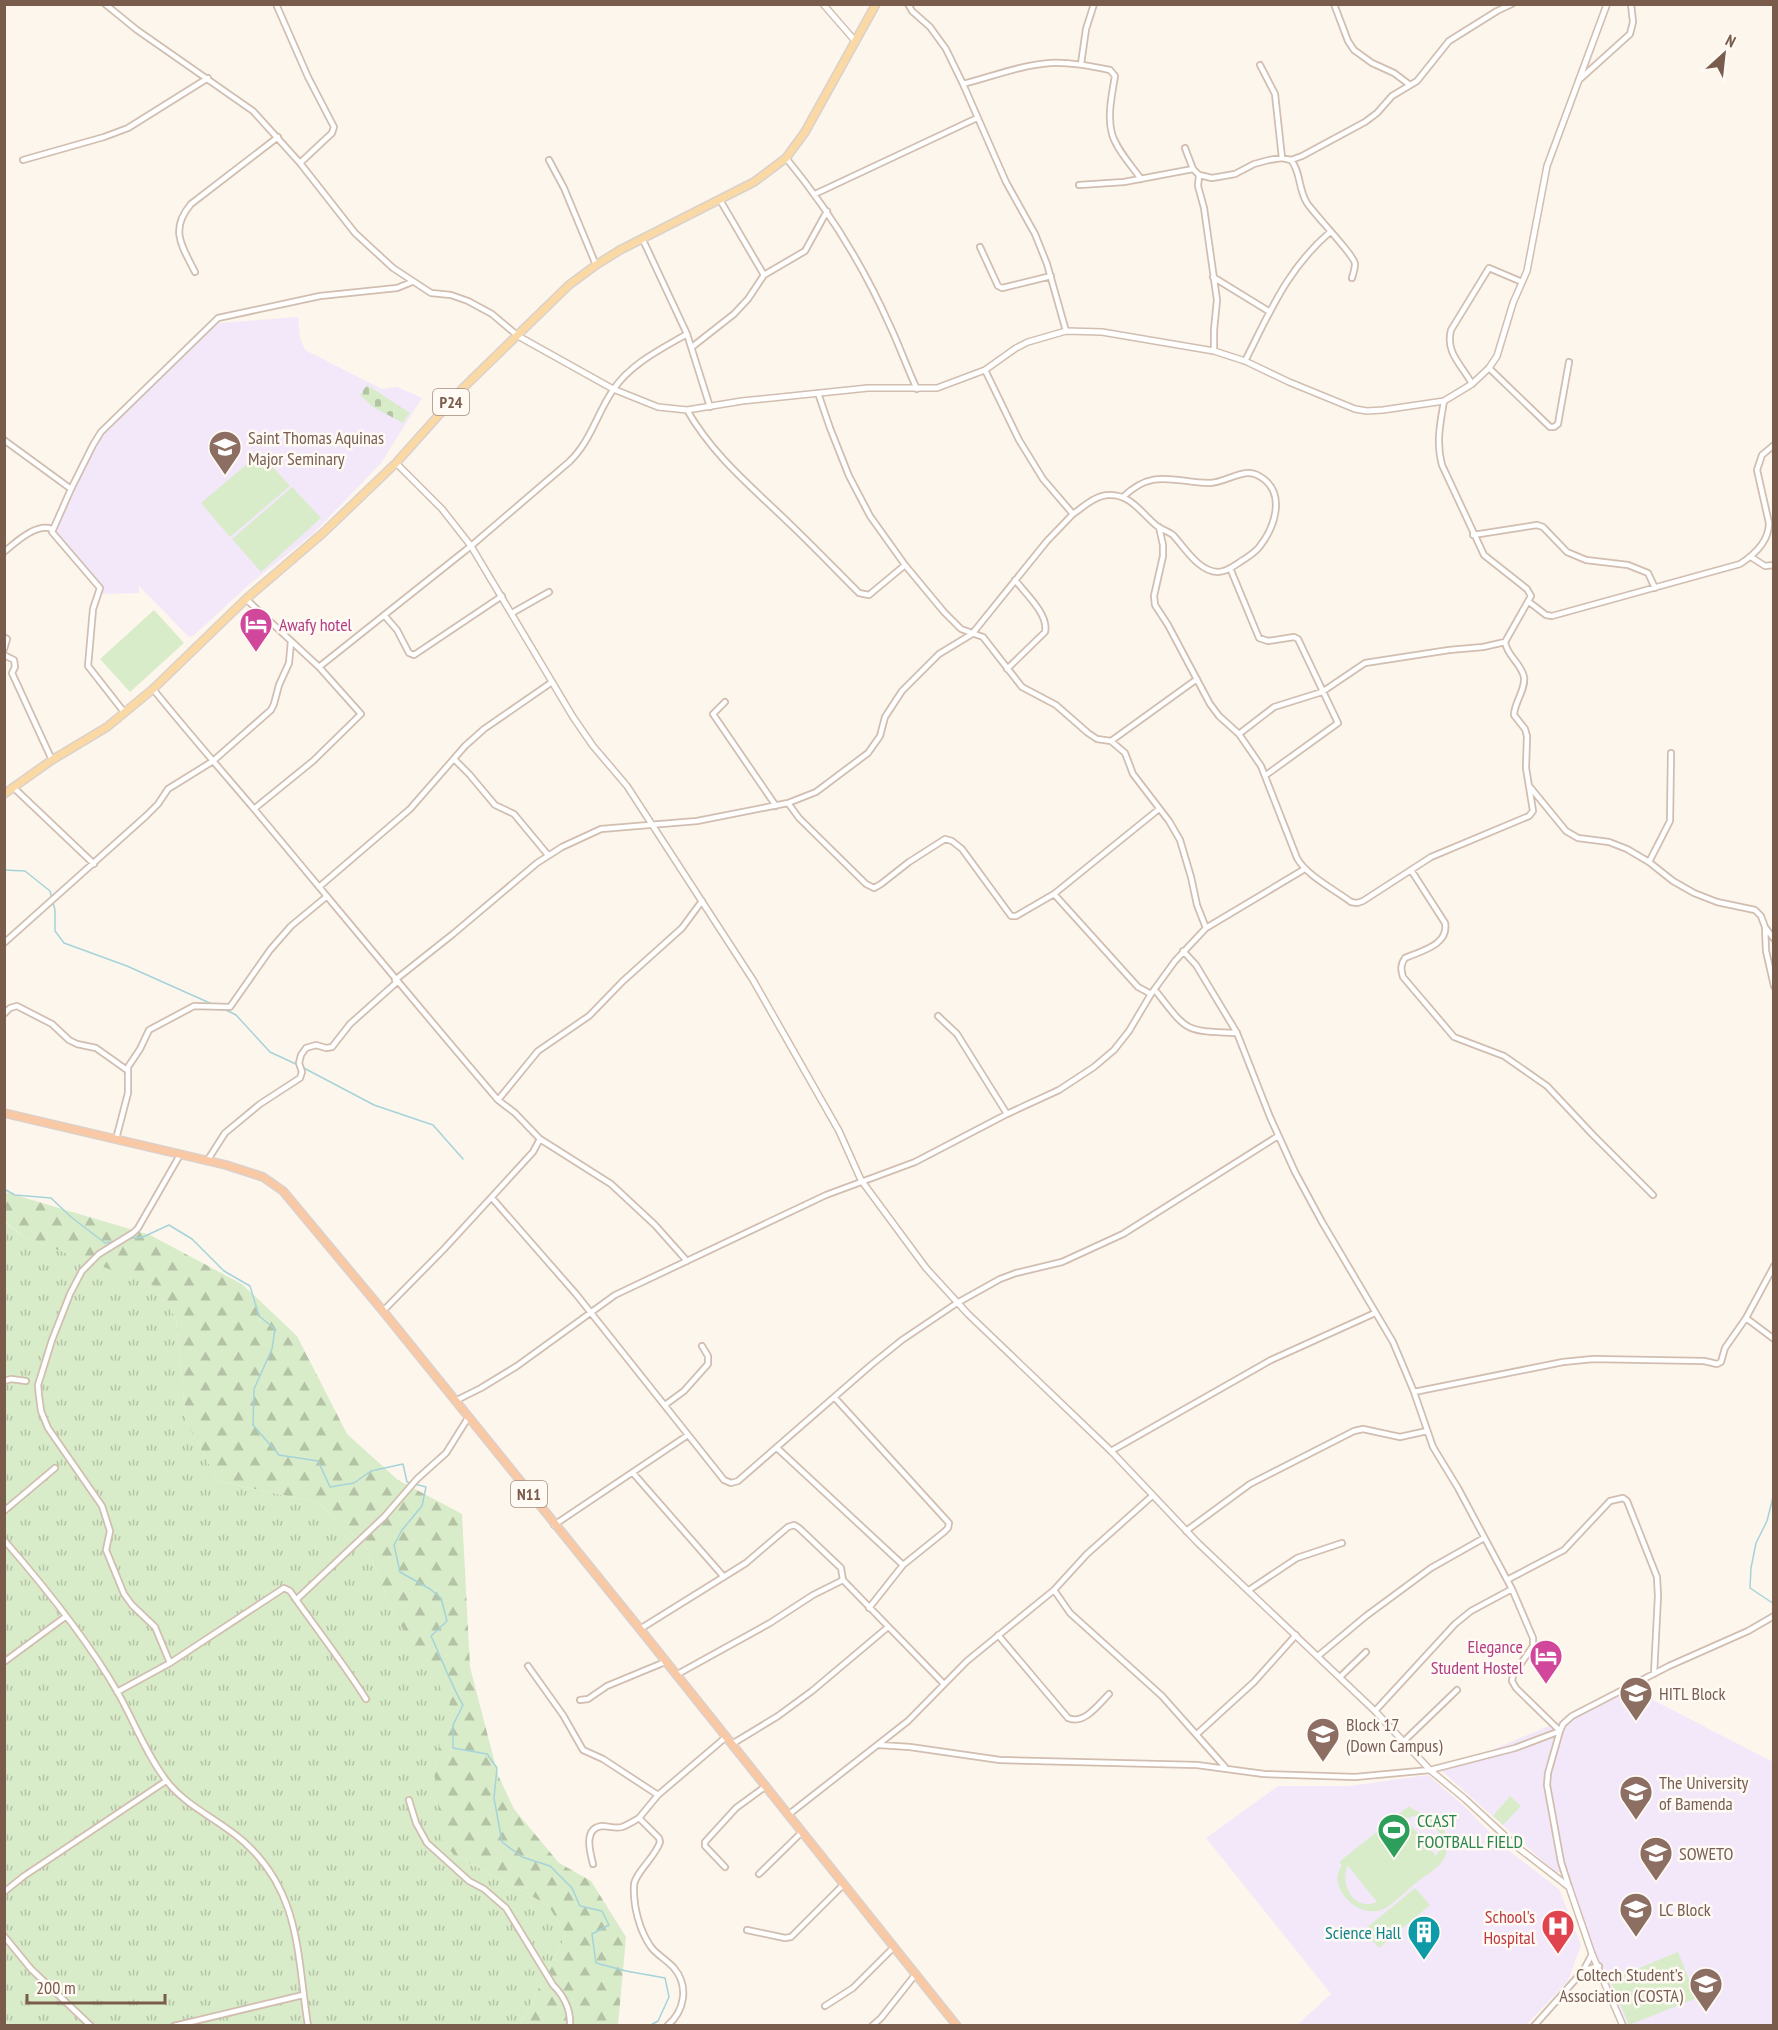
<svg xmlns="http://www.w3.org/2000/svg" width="1778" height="2030" font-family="'PT Sans Narrow',sans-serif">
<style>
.education{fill:#f3e8fa}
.grass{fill:url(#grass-tufts)}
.forest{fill:url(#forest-firs)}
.cemetery{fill:url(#cemetery-stones)}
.garden{fill:#d8ecc9;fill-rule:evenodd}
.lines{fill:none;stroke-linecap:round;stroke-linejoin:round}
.stream{stroke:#a5d3da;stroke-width:1.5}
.minor-casing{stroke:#d1beb0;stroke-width:8}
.tertiary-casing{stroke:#d1beb0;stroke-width:8}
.primary-casing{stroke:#dad1cd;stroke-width:10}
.trunk-casing{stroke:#dad1cd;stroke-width:10}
.minor{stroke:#fff;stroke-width:4.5}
.tertiary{stroke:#fff;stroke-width:5}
.primary{stroke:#fbd9a5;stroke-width:7}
.trunk{stroke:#f9c8a4;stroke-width:7}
.labels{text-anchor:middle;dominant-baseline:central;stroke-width:5;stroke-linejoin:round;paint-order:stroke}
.shield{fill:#fffaf3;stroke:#a28b7f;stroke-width:1.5}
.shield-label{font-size:16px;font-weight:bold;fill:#7a5c4d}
.education-label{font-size:18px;fill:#785e54;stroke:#fffaf3;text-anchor:start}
.hotel-label{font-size:18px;fill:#b23c85;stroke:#fffaf3;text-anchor:start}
.leisure-label{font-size:18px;fill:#27864d;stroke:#fffaf3;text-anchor:start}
.health-label{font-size:18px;fill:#be3a42;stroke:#fffaf3;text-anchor:end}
.culture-label{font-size:18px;fill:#0d838f;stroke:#fffaf3;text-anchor:end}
</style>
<defs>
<pattern id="grass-tufts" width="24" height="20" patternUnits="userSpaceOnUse" patternTransform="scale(1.5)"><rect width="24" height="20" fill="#d8ecc9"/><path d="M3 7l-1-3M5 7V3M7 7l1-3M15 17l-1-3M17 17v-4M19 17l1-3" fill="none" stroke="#b4c2a5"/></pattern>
<pattern id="forest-firs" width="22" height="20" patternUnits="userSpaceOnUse" patternTransform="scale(1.5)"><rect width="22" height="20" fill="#d8ecc9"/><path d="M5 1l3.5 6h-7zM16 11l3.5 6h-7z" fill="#b4c2a5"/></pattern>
<pattern id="cemetery-stones" width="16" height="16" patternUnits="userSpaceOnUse" patternTransform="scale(1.5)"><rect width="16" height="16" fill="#d8ecc9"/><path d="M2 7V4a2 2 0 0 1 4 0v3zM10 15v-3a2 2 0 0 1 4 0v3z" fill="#b4c2a5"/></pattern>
</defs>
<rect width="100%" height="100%" fill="#fdf6ec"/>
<path class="education" d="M298 317 300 338 305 350 382 389 397 387 422 398 381 463 313 534 252 582 193 636 189 637 139 586V593L101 594 52 536 99 439 218 323Z
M1634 1690 1773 1762V2025H1625L1584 1931 1568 1872H1555L1442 1771Z
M1428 1775 1464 1806 1503 1846 1559 1889 1581 1945 1568 1981 1526 2025H1297L1331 1994 1206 1838 1278 1786H1349Z"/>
<path class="grass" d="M4 1222 26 1238 157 1286 176 1319 186 1421 218 1481 319 1503 367 1548 394 1615 451 1702 434 1768 453 1854 548 1905 566 1935 520 2025H5Z"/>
<path class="forest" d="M5 1192 150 1235 242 1284 297 1336 347 1434 398 1480 462 1514 470 1667 498 1775 514 1809 559 1863 591 1881 626 1937 618 2025H520L566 1935 548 1905 453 1854 442 1839 434 1768 450 1702 394 1615 367 1548 319 1503 218 1481 186 1421 176 1319 157 1287 26 1238 5 1222Z"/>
<path class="cemetery" d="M367 385 410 413 403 423 373 407 360 395Z"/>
<path class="garden" d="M260 453 290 486 230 537 201 503Z
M292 487 321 518 261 572 232 539Z
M154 610 184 643 130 692 100 659Z
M1510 1796 1521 1806 1503 1825 1493 1816Z
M1409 1806C1418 1816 1433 1810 1443 1827 1447 1834 1449 1845 1446 1854 1443 1866 1426 1875 1417 1882 1407 1890 1395 1903 1384 1909 1367 1916 1349 1906 1341 1891 1336 1881 1336 1874 1342 1865L1339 1862ZM1414 1816C1435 1820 1448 1836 1436 1856L1406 1819ZM1348 1866 1377 1902C1354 1912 1339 1884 1348 1866Z
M1415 1888 1430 1905 1379 1948 1364 1930Z
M1678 1952 1697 1998 1629 2025 1610 1980Z"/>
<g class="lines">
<path class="stream" d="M4 870 25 871 50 891 55 910V931L64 943 127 966 212 1004
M222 1008 236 1015 270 1052 298 1065
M302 1067 374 1105 433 1125 463 1159
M4 1189 15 1195 51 1198 71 1217 105 1243 116 1241
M127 1239 143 1237 169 1225 192 1239 224 1271 250 1286 259 1316 275 1329 272 1349 254 1389 253 1425 279 1455 318 1461 330 1487 354 1483 371 1471 403 1464 407 1482 426 1487 422 1506 402 1530 394 1545 400 1572 430 1589 441 1598 447 1621 431 1636C442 1659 450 1683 463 1705L453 1725V1748L487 1754 497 1768 494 1798 502 1842 522 1857 550 1866 572 1888 580 1906 602 1911 609 1925 592 1934 596 1963 626 1971 665 1978 669 1997 658 2021 649 2026
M1774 1493 1767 1521 1756 1543 1751 1568 1750 1588 1774 1604"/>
<g class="minor-casing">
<path id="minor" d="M105 4 137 30 253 111 300 163 355 233 393 268 431 293 451 295 468 301 492 314 518 336
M276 4 308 77 334 127 332 133 300 163
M908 4 912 11 930 27 946 49 963 84 1006 182 1035 234 1047 264 1066 331
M1334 4 1348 41 1354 50 1372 63 1394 73 1410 85
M1081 64 1086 29 1094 4
M1260 65 1275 94 1282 158
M1579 80 1630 34 1633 22 1631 4
M963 84C991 77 1021 65 1050 63 1070 62 1090 66 1110 70L1115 76C1112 94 1107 116 1112 134 1117 150 1131 165 1141 179
M1185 148 1193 169
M786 158C828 209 863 265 890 326 900 347 907 368 917 389
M23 160 104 137 128 128 208 78
M549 160 564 188 596 265
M1291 160C1301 172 1298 189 1307 203 1314 214 1355 256 1355 264 1355 269 1353 274 1352 278
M1199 175 1198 186 1204 208 1217 300 1214 330V351
M1079 185 1124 182 1193 169 1199 175 1212 178 1235 174 1254 164 1269 160 1282 158 1291 160 1302 156 1365 122 1377 113 1392 96 1417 81 1449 41 1497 11 1512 4
M815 194 977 118
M720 200 764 275
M643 240 687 334 710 407
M980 247 998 286 1002 288 1051 276
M195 272C182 246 169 230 191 204L278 137
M1213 277 1270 312
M692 347 734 314 748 299 764 275 805 251 827 211
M1245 361C1270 312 1287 269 1330 232
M1489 368 1550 427H1554L1558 424 1559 418 1569 362
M1472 384C1462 365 1445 353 1451 330L1489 268 1522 282
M818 393 830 428 849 476 870 516 905 565 944 612 961 629 983 637 1022 687 1056 705 1088 733 1097 739 1111 741 1125 753 1133 774 1169 821 1180 840 1191 877 1197 905 1206 928
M687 410C714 457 752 487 791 525 814 547 836 570 859 593L869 595 905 565
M4 440 71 489 52 532 100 588 93 609 88 666 124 712
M71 489 93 445 101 432 218 318 320 296 397 288 412 282
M1073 514C1083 507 1096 495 1109 495 1131 494 1142 514 1157 526 1162 530 1168 531 1173 535 1185 548 1198 571 1218 572 1227 572 1235 565 1243 560 1249 556 1256 552 1260 546 1274 528 1285 497 1265 480 1260 476 1255 473 1249 473 1235 473 1223 483 1209 483 1173 482 1153 468 1123 497
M1159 527 1163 545V556L1154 596 1155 605 1168 625 1210 704 1219 716 1239 734 1261 766 1297 858C1306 875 1335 890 1351 902L1357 903 1363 901 1431 857 1529 816 1533 811 1526 768 1527 736 1525 729 1514 715C1514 703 1526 689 1524 677 1521 663 1507 656 1505 642L1531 596 1527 589 1484 555 1442 465C1436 443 1440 424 1444 401
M1473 535 1537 525 1543 527 1567 552 1586 560 1628 565 1648 573 1655 588
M4 552C16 542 36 523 52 529
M1751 557 1765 566 1774 565
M1230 568 1259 638 1268 641 1294 637 1298 639 1338 723 1266 775
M246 599 319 667 361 714 313 761 254 809
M1529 602 1546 615 1552 616 1740 564C1754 555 1769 541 1769 523L1757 470 1762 455 1774 445
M512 613 549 592
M384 615 397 630 409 653 414 655 502 596
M4 637 7 639 4 649
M4 655 14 660 15 667 12 673 52 760
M319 667 471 546 569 462C591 441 596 415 613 390 630 364 661 349 687 334
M1007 669 1045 632C1049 615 1026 594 1015 580
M153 689C186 730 221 770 255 810 336 907 416 1004 498 1100L515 1113 540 1139 611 1184 655 1225 687 1261
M725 702 713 714 776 806
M1239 734 1274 707 1322 692 1365 663 1449 650 1483 647 1505 642
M1111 741 1197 679
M454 759 469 774 495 805 514 814 548 855
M13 787 94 864
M1530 787 1566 831 1578 838 1609 842 1627 849 1649 862 1673 881 1694 893 1717 902 1755 910 1761 916 1765 927 1774 939
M788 803 816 792 868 753 880 736 885 717 902 691 939 654 972 634 1047 541 1073 514 1043 479 1019 440 985 370
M1649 862 1670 821 1671 753
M1411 870 1445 923C1449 945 1421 951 1405 958 1400 965 1401 970 1403 977L1454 1037 1504 1056 1547 1086 1593 1135 1653 1195
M319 887 410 809 465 746 484 729 552 682
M1054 894 1159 809
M1765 927 1766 951 1774 986
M4 943 146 816 158 804 168 789 213 761 271 710 274 704 279 685 289 663 291 641
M1183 951 1196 965 1237 1033 1270 1117 1295 1172 1322 1222 1393 1342 1414 1392 1433 1447 1458 1488 1512 1589 1533 1638V1646L1513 1675 1512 1681 1516 1688 1560 1731
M395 980 453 934 537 863 562 847 601 829 697 821 788 803 799 818 866 884 874 888 881 884 909 862 945 839 952 841 962 849 1011 916H1016L1054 894 1138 987 1151 994
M1155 990C1188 1032 1183 1031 1237 1033
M4 1014 10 1008 17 1006 52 1024 69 1040 77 1044 96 1048 127 1070
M938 1016 957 1034 1007 1114
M498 1100 538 1051 589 1016 623 981 682 928 702 901
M116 1139 128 1093V1067L140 1049 149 1030 194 1006 230 1007 270 950 291 926 326 897
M207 1161 225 1133 260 1104 300 1078 302 1072 299 1063 301 1055 306 1048 316 1045 326 1048 332 1047 350 1024 397 982
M492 1198 576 1294 724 1480 731 1483 738 1481 871 1365 902 1340 957 1303 1000 1279 1016 1273 1062 1262 1123 1234 1278 1136
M383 1311 444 1249 533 1152 540 1139
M1746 1318 1774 1339
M4 1381 11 1379 26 1381
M1414 1392 1563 1362 1593 1359 1704 1361 1717 1364 1721 1362 1725 1348 1746 1318 1774 1266
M835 1398 949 1523 948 1528 944 1532 903 1565 869 1608
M455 1401 481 1388 517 1366 615 1295 826 1195 915 1162 1007 1114 1059 1090 1094 1067 1114 1050 1129 1031 1151 994 1175 961 1206 928 1303 870
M665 1405 684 1391 708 1364V1356L702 1346
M777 1448 903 1565
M1111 1451 1271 1360 1375 1313
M633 1473 724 1577
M4 1511 55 1468
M554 1525 688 1435
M1186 1531 1250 1484 1354 1431 1363 1429 1400 1437 1427 1431
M4 1540C44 1586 88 1640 118 1693 134 1721 146 1754 166 1780 186 1807 220 1820 244 1842 301 1893 297 1956 308 2026
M1507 1580 1564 1550 1610 1501 1623 1498 1627 1501 1657 1577 1658 1596 1654 1674
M1054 1590 1070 1613 1162 1696 1225 1767
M1249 1590 1297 1558 1342 1543
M296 1600 384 1517 417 1479 446 1453 468 1418
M640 1629 746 1563 788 1527 794 1525 799 1528 841 1568 843 1580 944 1684
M998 1635 1068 1718C1084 1725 1098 1705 1109 1694
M1318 1656 1366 1616 1431 1568 1484 1538
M4 1662 65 1617
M170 1663 155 1627 132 1605 124 1594 106 1550 110 1531 102 1506 48 1428 41 1411 39 1396 38 1385 52 1340 70 1294 82 1271 99 1254 133 1233 138 1228 180 1155
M528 1666 563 1715 583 1750 603 1759 658 1795 726 1737
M676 1675 770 1623 813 1595 843 1580
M1340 1677 1366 1652
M117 1692 170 1663 284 1588 290 1591C315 1627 342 1661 366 1699
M580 1700 588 1699 607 1686 665 1662
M1375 1711 1455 1624 1471 1611 1512 1589
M1197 1734 1254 1682 1296 1635
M1403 1742 1457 1690
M732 1744 778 1716 812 1691 888 1627
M879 1745 910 1747 1000 1760 1197 1765 1264 1774 1355 1777 1430 1770 1515 1748 1560 1731
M658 1795 639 1818 659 1838 660 1842C656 1856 635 1873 634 1885 633 1905 639 1930 651 1947 657 1955 667 1960 674 1968 689 1986 685 2011 667 2026
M409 1800 416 1823 427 1843 469 1881 484 1889 506 1908 553 1985C564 1996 571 2009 570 2026
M788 1815 908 1721 967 1661 1054 1590 1087 1554 1152 1496
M593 1864C590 1852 583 1828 602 1826 609 1826 615 1829 622 1827 628 1825 634 1821 639 1818
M725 1867 705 1846V1842L736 1808 766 1786
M759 1874 802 1832
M1569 1887 1561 1862 1547 1785 1548 1773 1560 1731 1563 1724 1572 1716 1669 1666 1748 1631 1774 1616
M4 1892 24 1876 166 1781
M747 1930 785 1938 791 1937 844 1884
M4 1936 31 1969 91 2026
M1583 1971 1599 1966
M825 2006 853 1988 893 1948
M174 2026 303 1995
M872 2026 881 2018 915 1975
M1534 2026 1583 1971 1592 1954"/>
</g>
<g class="tertiary-casing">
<path id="tertiary" d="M823 4 856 42
M518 336 613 389 658 407 687 410 742 401 868 388H937L985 370 1016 348 1028 342 1066 331 1102 332 1214 351 1245 361 1289 382 1355 409 1367 411 1383 410 1444 401 1472 384 1489 368 1497 356 1513 303 1527 271 1547 166 1607 4
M396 463 442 509 471 546 573 717 593 746 627 786 753 980 839 1131 861 1180 926 1268 968 1314 1111 1451 1198 1543 1375 1711 1430 1770 1465 1799 1516 1846 1569 1887 1592 1954 1623 2026"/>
</g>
<g class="primary-casing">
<path id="primary" d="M4 794 52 760 107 727 153 689 246 599 323 533 396 463 463 388 569 285 596 265 620 250 754 182 786 158 805 132 876 4"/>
</g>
<g class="trunk-casing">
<path id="trunk" d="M4 1113 226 1165 263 1177 283 1191 383 1311 640 1629 957 2026"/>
</g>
<use href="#minor" class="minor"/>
<use href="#tertiary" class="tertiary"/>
<use href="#primary" class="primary"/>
<use href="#trunk" class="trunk"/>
</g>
<defs>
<g id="university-pin" transform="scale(1.725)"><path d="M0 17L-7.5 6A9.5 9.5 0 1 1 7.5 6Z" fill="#8d6e63" stroke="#fffaf3"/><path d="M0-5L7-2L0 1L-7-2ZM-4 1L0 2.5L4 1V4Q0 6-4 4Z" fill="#fff"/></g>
<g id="hotel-pin" transform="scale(1.725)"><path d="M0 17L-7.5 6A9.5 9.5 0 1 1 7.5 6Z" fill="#d1479c" stroke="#fffaf3"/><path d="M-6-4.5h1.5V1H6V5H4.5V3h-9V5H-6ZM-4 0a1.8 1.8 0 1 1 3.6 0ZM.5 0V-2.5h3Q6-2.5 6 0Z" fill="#fff"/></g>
<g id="stadium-pin" transform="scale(1.725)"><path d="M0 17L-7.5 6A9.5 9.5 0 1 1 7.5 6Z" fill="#2e9e5b" stroke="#fffaf3"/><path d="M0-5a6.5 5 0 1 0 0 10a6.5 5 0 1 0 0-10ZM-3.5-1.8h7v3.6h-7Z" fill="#fff"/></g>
<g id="hospital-pin" transform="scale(1.725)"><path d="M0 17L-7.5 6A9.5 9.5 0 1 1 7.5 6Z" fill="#e0444e" stroke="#fffaf3"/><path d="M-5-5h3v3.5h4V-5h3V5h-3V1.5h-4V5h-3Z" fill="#fff"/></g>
<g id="building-pin" transform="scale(1.725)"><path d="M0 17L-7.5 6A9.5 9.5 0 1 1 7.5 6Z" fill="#0f9aa8" stroke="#fffaf3"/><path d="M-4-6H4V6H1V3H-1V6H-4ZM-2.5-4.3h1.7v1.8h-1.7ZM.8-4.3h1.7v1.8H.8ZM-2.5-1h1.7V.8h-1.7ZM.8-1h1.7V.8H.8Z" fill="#fff"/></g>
</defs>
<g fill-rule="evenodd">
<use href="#university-pin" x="225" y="447"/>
<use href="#hotel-pin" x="256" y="624"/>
<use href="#hotel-pin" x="1546" y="1656"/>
<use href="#university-pin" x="1636" y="1693"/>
<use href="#university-pin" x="1323" y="1734"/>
<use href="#university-pin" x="1636" y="1792"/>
<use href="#stadium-pin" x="1394" y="1830"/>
<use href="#university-pin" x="1656" y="1853"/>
<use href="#university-pin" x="1636" y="1909"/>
<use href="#hospital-pin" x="1558" y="1926"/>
<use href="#building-pin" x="1424" y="1932"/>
<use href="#university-pin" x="1706" y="1984"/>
</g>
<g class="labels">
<g class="shield">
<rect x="433" y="389" width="36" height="26" rx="4.5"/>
<rect x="511" y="1481" width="36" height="26" rx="4.5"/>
</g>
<g class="shield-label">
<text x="451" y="402">P24</text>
<text x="529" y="1494">N11</text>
</g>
<g class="education-label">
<text x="248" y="437">Saint Thomas Aquinas<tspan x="248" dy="21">Major Seminary</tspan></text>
<text x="1659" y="1693">HITL Block</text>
<text x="1346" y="1724">Block 17<tspan x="1346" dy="21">(Down Campus)</tspan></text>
<text x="1659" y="1782">The University<tspan x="1659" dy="21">of Bamenda</tspan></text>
<text x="1679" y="1853">SOWETO</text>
<text x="1659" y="1909">LC Block</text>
<text x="1683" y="1974" text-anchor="end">Coltech Student's<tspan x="1683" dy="21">Association (COSTA)</tspan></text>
</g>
<g class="hotel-label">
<text x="279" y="624">Awafy hotel</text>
<text x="1523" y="1646" text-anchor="end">Elegance<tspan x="1523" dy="21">Student Hostel</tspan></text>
</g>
<g class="leisure-label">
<text x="1417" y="1820">CCAST<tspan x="1417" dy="21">FOOTBALL FIELD</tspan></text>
</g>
<g class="health-label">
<text x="1535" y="1916">School's<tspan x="1535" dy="21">Hospital</tspan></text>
</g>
<g class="culture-label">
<text x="1401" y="1932">Science Hall</text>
</g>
</g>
<rect width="1778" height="2030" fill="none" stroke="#7a5c4d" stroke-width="12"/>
<g transform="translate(1724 54) rotate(27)" stroke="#fffaf3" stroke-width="4.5" paint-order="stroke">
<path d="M0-4.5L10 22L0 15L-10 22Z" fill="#7a5c4d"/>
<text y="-9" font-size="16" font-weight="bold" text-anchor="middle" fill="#7a5c4d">N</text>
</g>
<path d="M27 1994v9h138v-9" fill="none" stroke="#7a5c4d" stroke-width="3"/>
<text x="36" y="1994" font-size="18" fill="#7a5c4d" stroke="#fffaf3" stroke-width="4.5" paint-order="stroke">200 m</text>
</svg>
